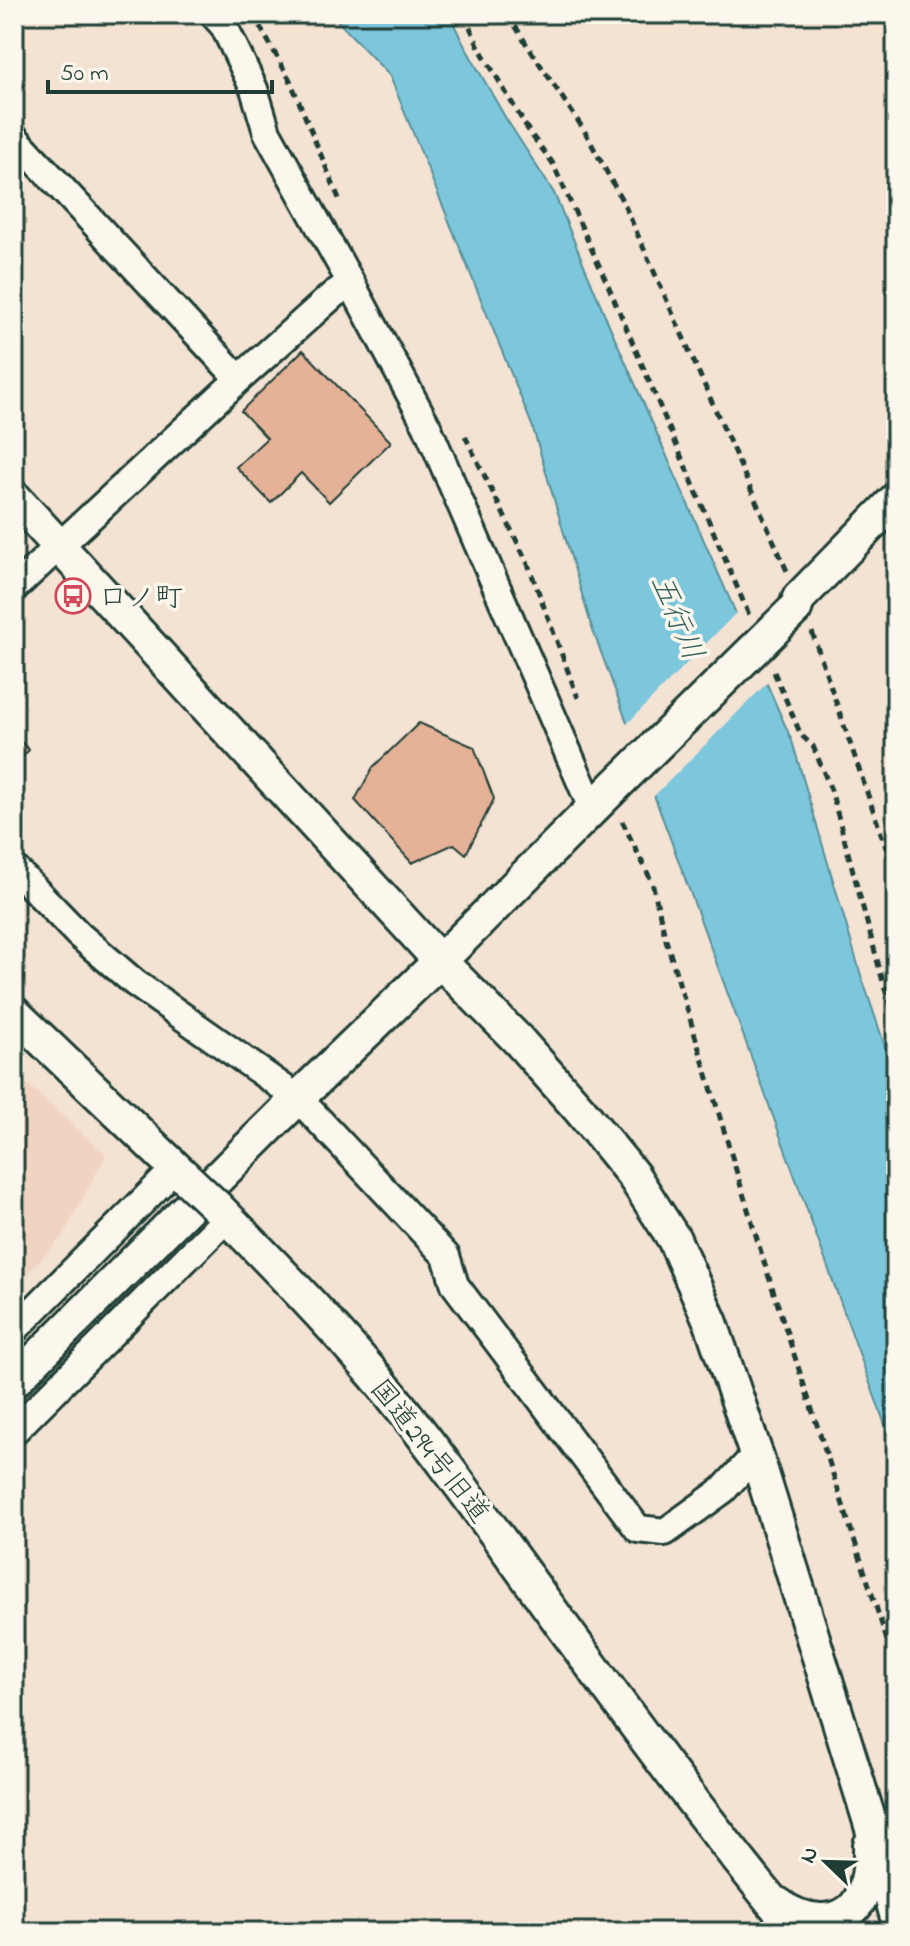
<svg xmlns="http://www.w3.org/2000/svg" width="910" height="1946" font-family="'Indie Flower','Klee One',sans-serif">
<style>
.built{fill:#f0d4c1}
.water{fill:#7dc7dd;stroke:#579099;stroke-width:2}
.pier{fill:#f4e2d3}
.building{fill:#e5b298;stroke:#1f3d34;stroke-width:2}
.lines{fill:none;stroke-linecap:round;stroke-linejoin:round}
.minor-casing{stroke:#1f3d34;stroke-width:32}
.tertiary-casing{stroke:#1f3d34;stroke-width:38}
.path{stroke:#1f3d34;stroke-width:5;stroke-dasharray:8 6;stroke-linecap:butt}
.minor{stroke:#fbf7ec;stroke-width:26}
.tertiary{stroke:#fbf7ec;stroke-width:32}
.tertiary-bridge-casing{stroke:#1f3d34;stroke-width:38;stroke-linecap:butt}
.tertiary-bridge{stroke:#fbf7ec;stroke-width:32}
.labels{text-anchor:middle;stroke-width:7;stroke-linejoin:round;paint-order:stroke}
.poi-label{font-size:28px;fill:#1f3d34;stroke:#fbf7ec;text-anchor:start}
.street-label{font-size:28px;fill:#1f3d34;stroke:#fbf7ec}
.water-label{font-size:30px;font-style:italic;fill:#36605e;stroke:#fbf7ec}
</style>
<rect width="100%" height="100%" fill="#f4e2d3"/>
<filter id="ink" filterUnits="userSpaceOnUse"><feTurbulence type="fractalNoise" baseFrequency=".0125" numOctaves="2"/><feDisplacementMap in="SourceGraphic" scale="16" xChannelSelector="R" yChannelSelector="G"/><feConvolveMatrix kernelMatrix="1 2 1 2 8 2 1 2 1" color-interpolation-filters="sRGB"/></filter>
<g filter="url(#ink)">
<path class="built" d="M14 1072 106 1155 62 1237 14 1287Z"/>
<path class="water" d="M331 14H449L463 43 505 117 554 193 607 320 792 741 860 972 896 1079V1455L761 1083 592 628 532 425 390 76Z"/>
<path class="pier" d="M739 610 770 680 651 799 624 727Z"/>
<path class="building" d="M303 350 391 442 329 502 301 473 271 503 236 467 267 438 241 411Z
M419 723 474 747 494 799 466 854 454 844 412 863 355 800 373 767Z
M14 735 29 750 14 765Z"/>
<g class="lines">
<defs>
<path id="minor" d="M213 14 224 26 254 89 267 132 351 283 427 426 592 808
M14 137 239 379
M14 588 239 379 334 294 351 283
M14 868 79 935 135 983 298 1098 446 1256 455 1285 638 1529 665 1532 723 1490 756 1454
M14 1330 176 1168
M14 1431 227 1218"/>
<path id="tertiary" d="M14 497 440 961 518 1040 580 1110 633 1175 674 1239 711 1323 756 1454 870 1822 896 1914
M795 609 799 598 896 499
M14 1013 184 1176
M217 1207C271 1262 325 1317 375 1376 435 1447 488 1524 543 1599 625 1712 708 1825 797 1932
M14 1381 298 1098 440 961 615 786
M778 1904C791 1915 804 1919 820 1920 863 1921 871 1881 870 1845"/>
</defs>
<use href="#minor" class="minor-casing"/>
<use href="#tertiary" class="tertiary-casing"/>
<path class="path" d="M253 14 290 80 340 201
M464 14 480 49 530 133 552 162 608 285 749 615
M508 14 527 45 584 130 624 204 787 571
M465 436 528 564 578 698
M812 632 896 877
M774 672 801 735 813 746 831 790 885 989 896 1022
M622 821 652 882 666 940 764 1262 896 1668
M885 989 896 983"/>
<use href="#minor" class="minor"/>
<use href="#tertiary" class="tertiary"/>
<defs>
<path id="tertiary-bridge" d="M615 786 795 609
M184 1176 217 1207"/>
</defs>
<use href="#tertiary-bridge" class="tertiary-bridge-casing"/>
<use href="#tertiary-bridge" class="tertiary-bridge"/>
</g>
</g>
<defs>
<symbol id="bus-ring" viewBox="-11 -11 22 22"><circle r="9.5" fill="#fbf7ec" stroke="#d1495b" stroke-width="1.5"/><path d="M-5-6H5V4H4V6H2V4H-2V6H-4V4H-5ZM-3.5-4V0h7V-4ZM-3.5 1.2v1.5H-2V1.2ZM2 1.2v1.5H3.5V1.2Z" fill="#d1495b"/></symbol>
</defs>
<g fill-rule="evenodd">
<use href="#bus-ring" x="53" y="576" width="40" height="40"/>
</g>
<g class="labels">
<g class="poi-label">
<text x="99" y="606">口ノ町</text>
</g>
<g class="street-label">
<text transform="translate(431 1450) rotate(52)" y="10">国道294号旧道</text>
</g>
<g class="water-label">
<text transform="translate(678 617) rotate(67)" y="10">五行川</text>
</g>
</g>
<rect width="910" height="1946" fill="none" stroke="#fbf7ec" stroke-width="48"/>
<rect x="24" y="24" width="862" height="1898" fill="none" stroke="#1f3d34" stroke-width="3" filter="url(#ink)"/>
<g transform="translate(826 1862) rotate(293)" stroke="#fbf7ec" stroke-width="6" paint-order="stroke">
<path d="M0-6L14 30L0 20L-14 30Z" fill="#1f3d34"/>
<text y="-12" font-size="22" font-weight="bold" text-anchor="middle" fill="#1f3d34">N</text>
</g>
<path d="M48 80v12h224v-12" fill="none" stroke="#1f3d34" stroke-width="4"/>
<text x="60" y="80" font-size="24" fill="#1f3d34" stroke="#fbf7ec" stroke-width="6" paint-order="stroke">50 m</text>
</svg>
